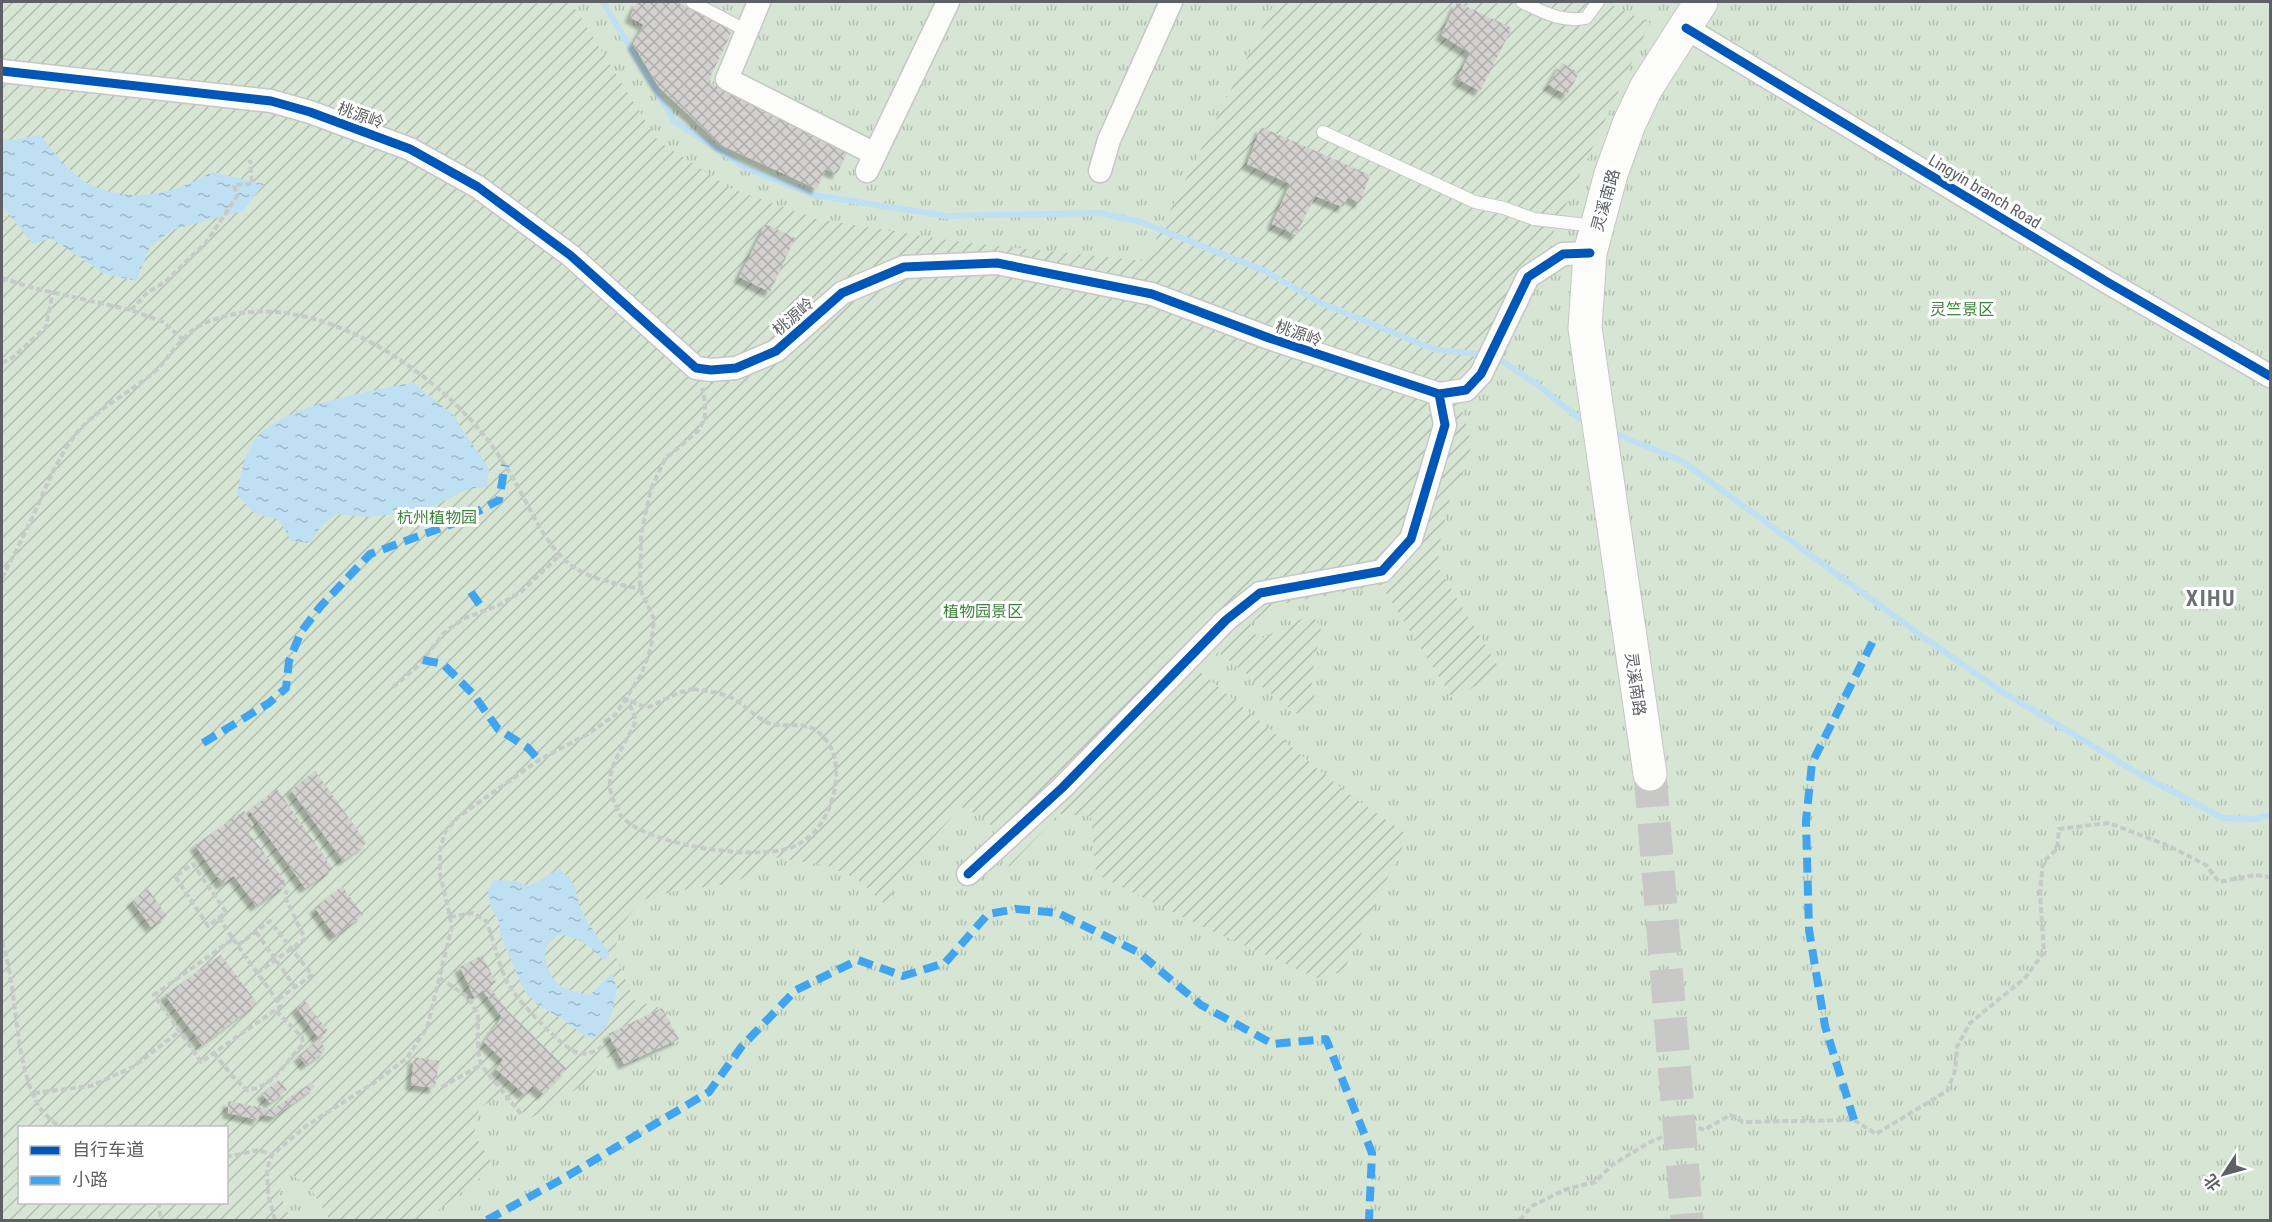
<svg xmlns="http://www.w3.org/2000/svg" width="2272" height="1222" font-family="'Roboto Condensed','Noto Sans SC',sans-serif">
<style>
.park{fill:url(#park-tufts);fill-rule:evenodd}
.garden{fill:url(#garden-furrows);fill-rule:evenodd}
.water{fill:url(#water-ripples)}
.lines{fill:none;stroke-linecap:round;stroke-linejoin:round}
.stream{stroke:#bee0f2;stroke-width:6}
.building{fill:url(#building-cross-hatch);filter:url(#shadow)}
.secondary-tunnel{stroke:#c8c8c6;stroke-width:33;stroke-dasharray:33 16;stroke-linecap:butt}
.lane-casing{stroke:#c6c6c7;stroke-width:14}
.street-casing{stroke:#c6c6c7;stroke-width:25}
.secondary-casing{stroke:#c6c6c6;stroke-width:35}
.path{stroke:#c6cac8;stroke-width:4;stroke-dasharray:6 3;stroke-linecap:butt}
.lane{stroke:#fcfcfb;stroke-width:12}
.street{stroke:#fcfcfb;stroke-width:22}
.secondary{stroke:#fcfcfb;stroke-width:33}
.quiet{stroke:#40a5ee;stroke-width:8;stroke-dasharray:15 8;stroke-linecap:butt}
.cycleway-casing{stroke:#fff;stroke-width:13}
.cycleway{stroke:#0057b8;stroke-width:9}
.labels{text-anchor:middle;stroke-width:6;stroke-linejoin:round;paint-order:stroke}
.street-label{font-size:16px;fill:#5d6064;stroke:#fff}
.park-label{font-size:16px;fill:#3e833d;stroke:#fff}
.district-label{font-size:22px;font-weight:bold;letter-spacing:1.5px;fill:#6e7276;stroke:#fff}
</style>
<defs>
<pattern id="park-tufts" width="24" height="20" patternUnits="userSpaceOnUse" patternTransform="scale(1.5)"><rect width="24" height="20" fill="#d7e6d4"/><path d="M3 7l-1-3M5 7V3M7 7l1-3M15 17l-1-3M17 17v-4M19 17l1-3" fill="none" stroke="#b2beb0"/></pattern>
<pattern id="garden-furrows" width="10" height="10" patternUnits="userSpaceOnUse" patternTransform="scale(1.5)"><rect width="10" height="10" fill="#d7e6d4"/><path d="M-1 1l2-2M0 10L10 0M9 11l2-2" fill="none" stroke="#b2beb0"/></pattern>
<pattern id="water-ripples" width="26" height="14" patternUnits="userSpaceOnUse" patternTransform="scale(1.5)"><rect width="26" height="14" fill="#bee0f2"/><path d="M2 4q2-2 4 0t4 0M15 11q2-2 4 0t4 0" fill="none" stroke="#9eb9c8"/></pattern>
<pattern id="building-cross-hatch" width="8" height="8" patternUnits="userSpaceOnUse" patternTransform="scale(1.5)"><rect width="8" height="8" fill="#d3d1d0"/><path d="M0 0l8 8M0 8l8-8" fill="none" stroke="#aeadac"/></pattern>
<filter id="shadow"><feDropShadow dx="-5.5" dy="5.5" stdDeviation="1.5" flood-color="#0004"/></filter>
</defs>
<rect width="100%" height="100%" fill="#eceae7"/>
<path class="park" d="M2 2H2270V1220H2ZM20 1128H226V1202H20Z"/>
<path class="garden" d="M2 2H571L658 141 732 189 817 219 960 242 1145 261 1275 2H1605L1650 23 1552 235 1488 336 1465 378 1461 407 1472 444 1462 475 1451 494 1439 546 1438 567 1501 671 1453 699 1381 585 1281 604 1250 623 1258 640 1312 614 1321 628 1311 680 1315 699 1301 717 1218 652 1199 671 1346 792 1408 835 1343 972 1317 978 1201 926 1096 874 1091 816 1059 814 1009 867 988 819 961 807 899 876 887 906 857 879 828 866 773 857 735 883 675 891 642 900 619 928 615 955 634 1000 667 1010 674 1034 656 1052 633 1062 604 1057 586 1083 531 1118 500 1096 479 1108 474 1134 494 1167 426 1220H330L308 1185 289 1173 279 1192 291 1220H3L2 1217ZM20 1128H226V1202H20Z"/>
<path class="water" d="M40 135C53 151 71 175 89 184 130 205 174 194 212 172L264 184 243 211 172 230 150 247 136 281 103 273 51 238 33 244 2 206V139L14 140Z
M413 382 453 415 489 469 487 487 468 489 426 510 368 517 336 514 321 526 310 543 291 541 279 520 254 513 237 494C241 475 243 457 254 441 281 404 370 392 413 382Z
M559 869C579 884 574 889 581 909 588 925 600 940 610 954L604 960C589 946 578 935 557 935L545 948C545 980 559 990 590 995L612 973 617 989 612 1013 605 1029 593 1038 585 1036 561 1018 539 1006 525 992 501 937 499 921 490 906 488 891 493 880 516 881 529 886Z"/>
<g class="lines">
<path class="stream" d="M603 2 674 121 746 168 814 195 946 216 1100 213 1141 222 1265 271 1321 303 1433 349 1484 355
M1494 356 1534 382 1580 419 1589 422
M1609 431 1682 461 1923 637 2001 691 2143 776 2223 818 2255 819 2270 815"/>
</g>
<path class="building" d="M637 2H677L733 29 708 82 849 149 837 174 826 169 817 189 721 145 659 87 633 44 644 25 630 17Z
M1457 2 1512 28 1480 91 1457 79 1470 53 1441 35Z
M1562 63 1579 73 1567 95 1548 85Z
M1261 127 1370 175 1360 203 1348 197 1343 207 1315 196 1296 235 1272 224 1290 184 1247 164Z
M766 224 795 238 770 292 739 277Z
M315 771 367 843 343 861 291 790Z
M277 789 333 869 305 888 249 810Z
M244 811 254 825 248 831 287 884 256 906 234 876 222 884 195 845Z
M342 886 363 915 335 936 315 908Z
M148 889 167 916 151 927 132 901Z
M221 955 257 1003 202 1045 165 995Z
M482 955 496 982 490 987 507 1010 567 1069 543 1094 533 1086 524 1094 496 1069 503 1060 484 1042 502 1017 483 990 474 997 460 967Z
M305 1001 328 1031 319 1039 297 1008Z
M662 1008 679 1039 624 1064 608 1034Z
M319 1039 326 1050 306 1065 299 1056Z
M414 1057 439 1061 435 1088 411 1085Z
M279 1080 287 1090 270 1103 262 1094Z
M312 1082 315 1087 274 1117 260 1114 258 1120 228 1113V1101L272 1110Z"/>
<g class="lines">
<path class="secondary-tunnel" d="M1650 774 1687 1220"/>
<defs>
<path id="lane" d="M692 2 747 31
M1522 2C1543 12 1562 23 1586 18L1598 2
M1323 132 1475 202 1504 208 1534 219 1596 226"/>
<path id="street" d="M759 2 727 79 875 154
M1686 28 2109 283 2270 376
M2 71 271 101 310 112 410 149 478 187 570 255 696 368 711 370 736 368 776 351 842 293 904 267 997 263 1152 294 1269 338 1439 394 1466 390 1481 374 1528 277 1563 254 1590 253
M867 171 948 2
M1100 171 1109 140 1171 2
M968 874 1062 788 1226 620 1260 593 1382 571 1411 539 1445 425 1439 394"/>
<path id="secondary" d="M1650 774 1585 328 1590 253 1611 174 1629 124 1646 88 1701 2"/>
</defs>
<use href="#lane" class="lane-casing"/>
<use href="#street" class="street-casing"/>
<use href="#secondary" class="secondary-casing"/>
<path class="path" d="M2 278 33 288 131 310 163 322 183 340
M131 310 147 293 166 281 206 243 237 196 234 185 252 184 250 160
M2 363 12 358 46 327 53 291
M2 578C12 558 23 538 32 518 46 488 56 460 76 434 94 411 128 393 151 375 169 360 181 334 203 324 296 282 410 354 472 421 488 439 502 459 514 480 530 508 548 551 575 568 594 580 618 584 640 589
M393 687 418 666 445 632 463 619 499 605 522 591 559 556
M693 689C706 691 724 693 736 700 746 707 755 716 766 722 782 730 803 719 818 732 834 745 837 760 836 780 833 807 822 830 799 844 766 864 646 846 621 816 619 813 617 807 615 804 603 779 614 763 626 740 629 734 635 728 635 720 635 713 629 705 626 699L647 708 678 693Z
M450 917 473 913 486 921C494 941 498 963 507 982 514 997 561 1047 576 1052 585 1056 594 1052 602 1047
M219 918 226 912 193 864 175 876 208 926 219 918 233 939
M256 932 295 987
M233 939 281 1006 201 1062 154 995Z
M2 942C19 992 13 1065 40 1108 45 1115 53 1121 60 1128
M238 945 270 921 312 975 277 1000
M257 973 305 939 285 897 287 890
M440 978 469 998 478 1015V1050L481 1065 521 1114
M214 1053 233 1077 247 1090C273 1088 287 1060 303 1044L302 1037 275 1010
M442 1087 481 1065
M34 1093 91 1086 133 1067 180 1031
M226 1157 259 1150 272 1155
M158 1202 161 1220
M275 1220 268 1195 267 1169 272 1155 306 1126 375 1082 407 1058 427 1028 452 926 440 874V850L445 832 458 817 539 760 588 734 615 715 641 675 651 648 654 619 640 589 641 534 651 489 665 459 699 430 705 417V402L702 388
M1520 1220 1532 1206 1564 1190 1595 1182 1612 1165 1650 1142 1692 1125 1704 1130 1730 1115 1743 1122 1854 1120 1876 1134 1947 1091 1955 1071 1957 1047 1970 1023 2025 978 2044 952 2040 892 2043 862 2057 849 2059 829 2109 823 2169 846 2206 865 2219 882 2255 875 2270 877"/>
<use href="#lane" class="lane"/>
<use href="#street" class="street"/>
<use href="#secondary" class="secondary"/>
<path class="quiet" d="M471 592 484 611
M423 660 443 664 473 694 498 729 528 748 539 760
M203 743 269 703 286 688 289 661 301 632 320 607 370 554 460 521 499 500 505 465
M1854 1120 1825 1026 1809 930 1806 821 1812 763 1874 639
M487 1220 564 1178 709 1092 742 1046 796 990 858 960 903 976 945 963 988 914 1016 909 1058 913 1138 952 1201 1005 1273 1044 1326 1039 1372 1153 1369 1220"/>
<defs>
<path id="cycleway" d="M1686 28 2109 283 2270 376
M2 71 271 101 310 112 410 149 478 187 570 255 696 368 711 370 736 368 776 351 842 293 904 267 997 263 1152 294 1269 338 1439 394 1466 390 1481 374 1528 277 1563 254 1590 253
M968 874 1062 788 1226 620 1260 593 1382 571 1411 539 1445 425 1439 394"/>
</defs>
<use href="#cycleway" class="cycleway-casing"/>
<use href="#cycleway" class="cycleway"/>
</g>
<g class="labels">
<g class="street-label">
<text transform="translate(361 115) rotate(20)" y="6">桃源岭</text>
<text transform="translate(1985 191) rotate(31)" y="6">Lingyin branch Road</text>
<text transform="translate(1605 200) rotate(-74)" y="6">灵溪南路</text>
<text transform="translate(793 316) rotate(-41)" y="6">桃源岭</text>
<text transform="translate(1299 333) rotate(19)" y="6">桃源岭</text>
<text transform="translate(1636 684) rotate(82)" y="6">灵溪南路</text>
</g>
<g class="park-label">
<text x="1962" y="315">灵竺景区</text>
<text x="437" y="523">杭州植物园</text>
<text x="983" y="617">植物园景区</text>
</g>
<g class="district-label">
<text x="2211" y="606">XIHU</text>
</g>
</g>
<rect width="2272" height="1222" fill="none" stroke="#5d6064" stroke-width="6"/>
<rect x="18" y="1126" width="210" height="78" fill="#ffffff" stroke="#bebfc1" stroke-width="1.5"/>
<rect x="30" y="1146" width="30" height="9" fill="#0057b8" stroke="#bebfc1" stroke-width="1.5"/>
<text x="72" y="1156" font-size="18" fill="#5d6064">自行车道</text>
<rect x="30" y="1176" width="30" height="9" fill="#40a5ee" stroke="#bebfc1" stroke-width="1.5"/>
<text x="72" y="1186" font-size="18" fill="#5d6064">小路</text>
<g transform="translate(2224 1174) rotate(234)" stroke="#ffffff" stroke-width="4.5" paint-order="stroke">
<path d="M0-4.5L10 22L0 15L-10 22Z" fill="#5d6064"/>
<text y="-9" font-size="16" font-weight="bold" text-anchor="middle" fill="#5d6064">北</text>
</g>
</svg>
